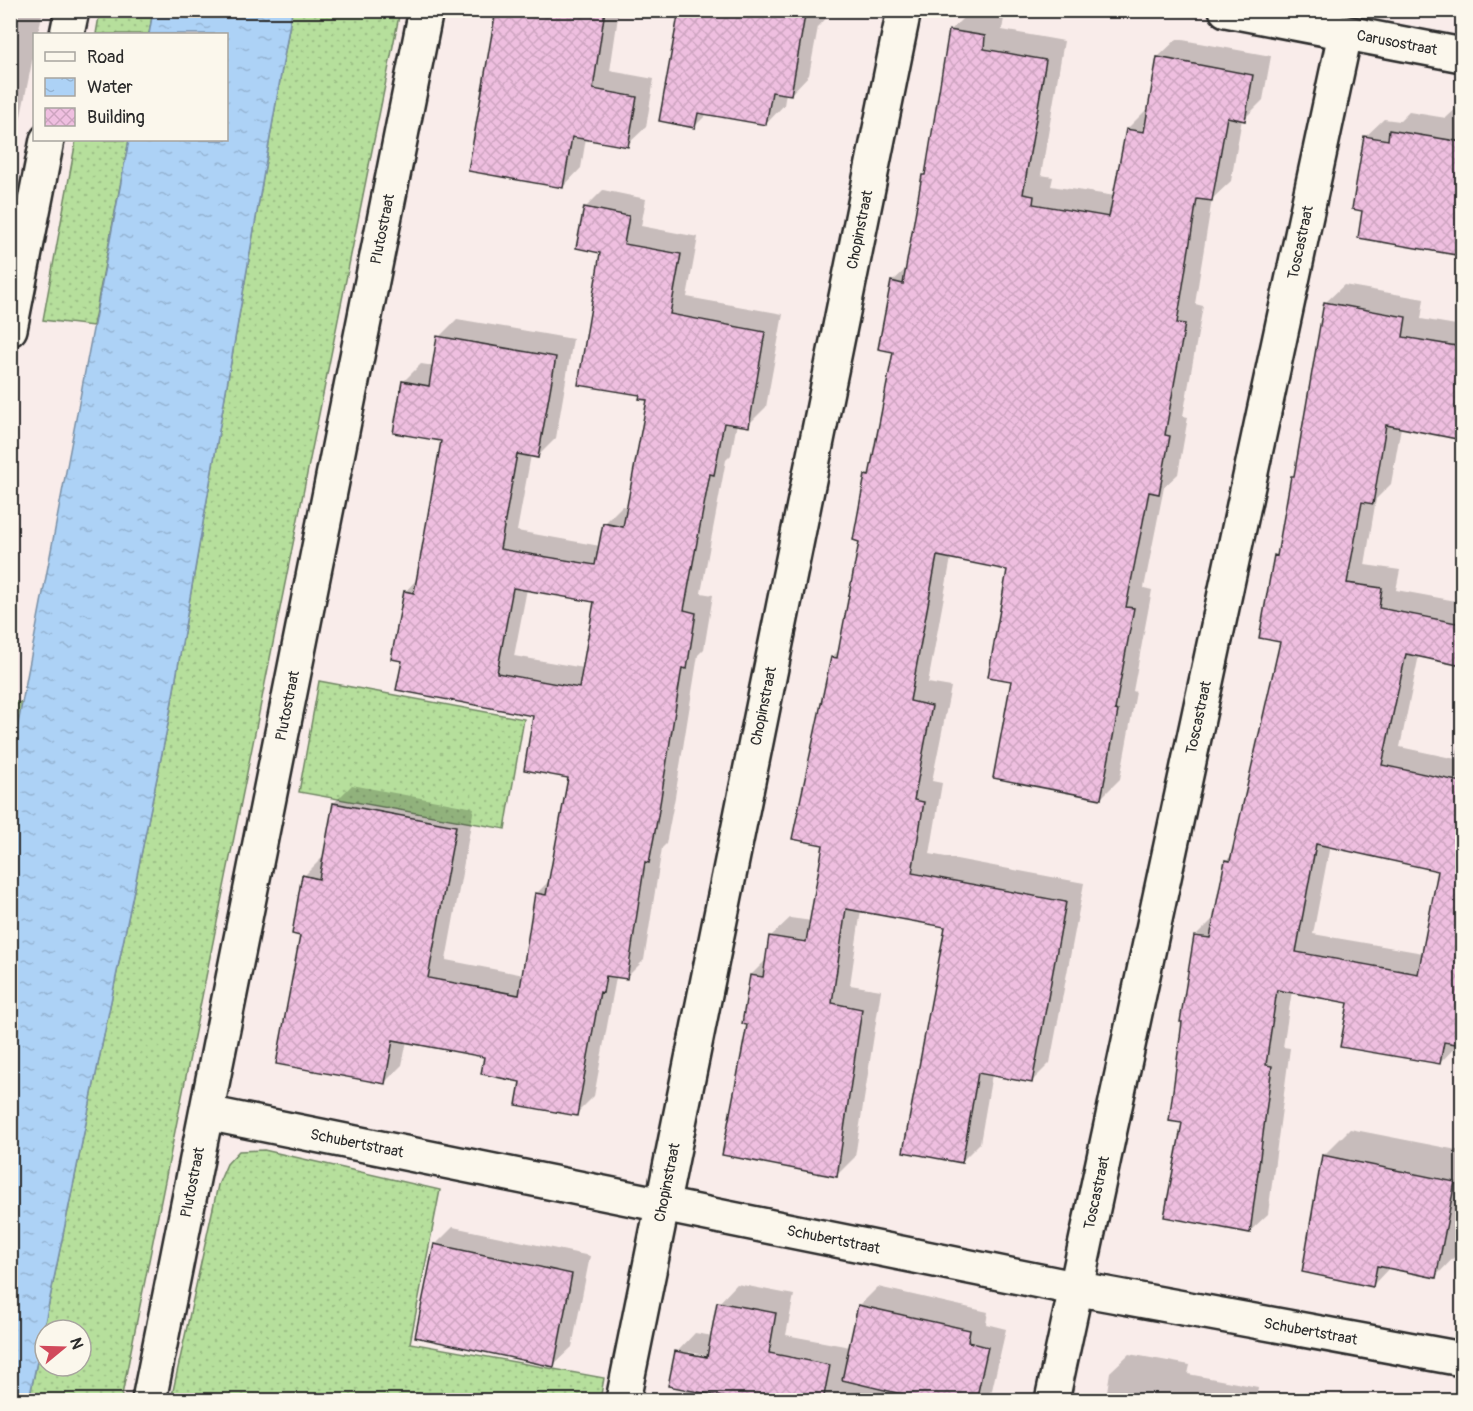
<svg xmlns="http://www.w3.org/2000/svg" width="1473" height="1411" font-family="Pangolin,sans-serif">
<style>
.grass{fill:url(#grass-dots);stroke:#708564;stroke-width:1.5;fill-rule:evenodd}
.water{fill:url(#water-ripples);stroke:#798fa5;stroke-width:1.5}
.shadow{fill:#0003;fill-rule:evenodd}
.building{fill:url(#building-cross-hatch);stroke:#2b2b2b;stroke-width:1.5;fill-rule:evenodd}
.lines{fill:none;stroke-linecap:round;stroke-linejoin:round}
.street-casing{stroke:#2b2b2b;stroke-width:38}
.secondary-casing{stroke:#2b2b2b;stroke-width:38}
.street{stroke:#fbf7ec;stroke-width:33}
.secondary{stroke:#fbf7ec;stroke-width:33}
.labels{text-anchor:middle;stroke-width:6;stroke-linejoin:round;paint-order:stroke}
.street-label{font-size:15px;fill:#2b2b2b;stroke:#fbf7ec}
</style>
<defs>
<pattern id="grass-dots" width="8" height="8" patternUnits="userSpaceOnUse" patternTransform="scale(1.5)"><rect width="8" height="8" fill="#b6df9c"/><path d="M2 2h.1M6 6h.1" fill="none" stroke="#9dc087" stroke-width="1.8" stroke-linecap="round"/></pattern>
<pattern id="water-ripples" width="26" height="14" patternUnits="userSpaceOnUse" patternTransform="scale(1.5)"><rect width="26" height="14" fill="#add2f6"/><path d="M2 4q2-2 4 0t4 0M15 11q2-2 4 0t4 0" fill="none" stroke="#95b4d3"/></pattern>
<pattern id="building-cross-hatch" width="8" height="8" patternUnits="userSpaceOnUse" patternTransform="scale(1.5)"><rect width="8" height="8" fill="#efbfe0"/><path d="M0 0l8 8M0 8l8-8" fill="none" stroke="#cda4c0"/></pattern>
</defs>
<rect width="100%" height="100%" fill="#f9ecea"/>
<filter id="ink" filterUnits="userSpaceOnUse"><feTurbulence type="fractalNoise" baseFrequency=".0167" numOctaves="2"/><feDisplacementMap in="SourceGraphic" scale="12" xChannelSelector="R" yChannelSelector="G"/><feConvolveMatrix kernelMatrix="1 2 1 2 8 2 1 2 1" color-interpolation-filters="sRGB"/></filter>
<g filter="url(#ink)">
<path class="grass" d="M100 11H153L149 34H96Z
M292 11H400L121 1400H29L168 724ZM45 1330H81V1366H45Z
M76 140H129L93 326 43 320Z
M319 681 524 719 505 829 299 792Z
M11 701 22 703 11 761Z
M264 1150 440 1190 410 1343 604 1378 600 1400H171L218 1185 227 1164 239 1151Z"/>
<path class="water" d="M153 11H292L168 724 29 1400H11V761L129 140H226V34H149Z"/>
<path class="shadow" d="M10 10H43L38 34H34V52L20 121 10 131Z
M477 10H619L610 71 654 79 646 127 627 145 586 138 581 168 563 187 497 14Z
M687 10H834L818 27 809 75 791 94 786 93 784 105 766 124 708 113 695 126Z
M969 12 1004 18 1002 30 1064 41 1041 175 1053 177 1051 186 1115 196 1127 129 1146 110 1149 111 1158 57 1177 39 1271 56 1263 100 1244 119H1242L1231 181 1212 199 1195 304 1203 306 1183 416 1188 417 1178 474 1164 487 1144 588 1152 590 1133 691 1136 692 1120 779 1101 798 1012 680 1009 568 951 558 928 683 951 687 932 781 942 783 930 854 1084 883 1050 1063 1031 1082 992 1074 980 1143 961 1162 947 926 861 910 850 985 881 990 855 1157 836 1176 749 1023 751 975 767 959 771 936 790 918 812 921 825 844 832 657 840 649 861 540 866 476 871 470 894 351 892 282 907 268 924 176 926 173 950 31Z
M1460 105H1462V254L1360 236 1364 210 1365 137 1384 119 1400 121 1409 112 1446 118Z
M603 190 646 199 641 226 698 237 687 297 783 314 766 407 748 425 737 423 731 455 726 460 701 593 713 595 704 649 698 655 675 797 666 844 662 848 644 960 626 978H616L594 1096 576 1114 486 1056 407 1041 402 1065 384 1083 301 934 304 876 322 858 324 859 334 803 352 785 474 808 446 960 524 975 536 894 551 879 570 777 535 715 404 660 405 592 418 578 443 440 403 382 421 364 434 366 439 337 457 319 573 339 556 438 538 456 531 455 517 531 600 546 604 524 622 506 628 507 648 399 602 251 585 208ZM527 589 596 601 584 668 514 656Z
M1344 285 1424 299 1421 319 1462 326V442L1460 441V438L1401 427 1391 484 1376 499 1365 565 1400 570 1396 590 1456 601 1459 587 1462 583V665L1419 655 1400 747 1456 759 1462 726V1044L1459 1043 1440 1063 1350 1001 1292 991 1283 1047 1290 1048 1268 1214 1249 1232 1184 1122 1196 936 1214 918 1226 861 1233 854 1282 640 1276 556 1279 552 1293 477 1296 474 1325 303ZM1330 845 1439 870 1423 953 1313 934Z
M1350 1129 1462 1151V1249L1436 1276 1390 1267 1373 1285 1323 1156Z
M453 1227 590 1256 572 1347 553 1365 435 1245Z
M737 1284 794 1295 786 1335 850 1347 860 1305 878 1287 988 1312 986 1324 1006 1329 992 1390 982 1400H685L687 1388 677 1352 695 1333 713 1336 719 1303ZM689 1352 715 1357 714 1360 689 1355Z
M1129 1354 1190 1365 1188 1374 1258 1387 1256 1400H1104L1106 1398 1110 1372Z"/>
<path class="building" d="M496 10H605L593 89 637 97 628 147 572 137 563 188 468 171Z
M679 10H806L791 95 772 92 766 125 698 113 695 128 659 121Z
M949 30 985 36 984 49 1046 60 1023 194 1034 196 1033 204 1109 217 1126 129 1144 132 1157 57 1253 75 1245 121 1227 117 1212 201 1197 199 1177 323 1185 324 1165 435 1170 436 1159 494 1149 492 1126 607 1134 608 1115 710 1118 711 1101 799 993 778 1011 681 988 677 1007 570 937 556 910 701 932 706 914 800 924 802 912 873 1066 902 1032 1083 978 1073 962 1163 903 1152 945 927 846 909 832 1003 862 1009 837 1177 722 1155 747 1025 742 1024 750 975 763 977 769 936 806 942 823 845 792 839 831 657 837 658 859 542 853 540 865 475 869 476 893 352 878 349 891 281 903 284 922 175H925Z
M1389 130 1462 142V256L1358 238 1362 211 1352 209 1364 136 1388 140Z
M584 207 629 216 624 244 681 254 670 314 765 332 749 427 724 423 714 475 710 474 684 610 696 613 687 669 682 668 658 816 649 863 645 862 627 979 606 976 603 993 600 992 577 1116 516 1105 520 1082 481 1074 484 1057 393 1040 385 1084 276 1064 300 936 292 934 302 875 319 879 333 803 456 826 428 978 519 995 535 893 546 895 568 778 524 770 533 716 396 690 402 661 391 659 404 591 414 593 441 441 393 433 402 381 429 386 437 336 556 357 538 458 517 454 500 549 595 565 603 523 623 527 647 400 639 399 640 395 578 385 600 253 576 248ZM513 588 594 602 579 688 497 673Z
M1324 302 1406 317 1403 337 1462 347V440L1386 425 1373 504 1362 502 1347 583 1382 588 1379 608 1462 624V666L1406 654 1382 765 1462 782V1045L1444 1042 1440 1064 1340 1047 1348 1003 1277 990 1266 1065 1272 1066 1250 1233 1164 1217 1182 1123 1169 1121 1182 1022H1180L1194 936 1210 938 1225 860 1230 861 1280 642 1259 638 1274 555 1277 556 1291 476H1294ZM1316 844 1438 871 1418 974 1296 952Z
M1322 1155 1455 1182 1436 1278 1377 1266 1373 1287 1302 1272Z
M434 1244 572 1274 554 1367 415 1337Z
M717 1302 776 1313 769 1353 830 1365 823 1401H743L668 1386 675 1351 707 1357Z
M858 1305 970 1330 968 1342 988 1347 976 1401H931L842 1380Z"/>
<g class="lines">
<defs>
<g id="street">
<path id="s1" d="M1226 10 1462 55"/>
<path d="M67 34 72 10"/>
<path d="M10 329 47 140"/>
<path id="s2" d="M207 1113 1074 1288 1462 1359"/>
<path id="s3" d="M623 1400 904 10"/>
<path id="s4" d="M1052 1400 1345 34"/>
</g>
<g id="secondary">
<path id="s5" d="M149 1400 426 10"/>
</g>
</defs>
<use href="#street" class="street-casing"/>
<use href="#secondary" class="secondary-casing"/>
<use href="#street" class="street"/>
<use href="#secondary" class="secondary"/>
</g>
</g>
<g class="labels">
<g class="street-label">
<text dy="5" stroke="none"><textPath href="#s1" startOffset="174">Carusostraat</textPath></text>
<text dy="5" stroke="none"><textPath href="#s5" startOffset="1194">Plutostraat</textPath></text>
<text dy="5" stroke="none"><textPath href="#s3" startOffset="1194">Chopinstraat</textPath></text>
<text dy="5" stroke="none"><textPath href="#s4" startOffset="1184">Toscastraat</textPath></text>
<text dy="5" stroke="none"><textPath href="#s5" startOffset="708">Plutostraat</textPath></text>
<text dy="5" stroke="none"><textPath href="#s3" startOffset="708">Chopinstraat</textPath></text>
<text dy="5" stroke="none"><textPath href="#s4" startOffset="698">Toscastraat</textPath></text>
<text dy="5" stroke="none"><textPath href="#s2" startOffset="153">Schubertstraat</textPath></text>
<text dy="5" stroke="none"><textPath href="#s5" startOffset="222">Plutostraat</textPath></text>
<text dy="5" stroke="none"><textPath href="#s3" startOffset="222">Chopinstraat</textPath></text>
<text dy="5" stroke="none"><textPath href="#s4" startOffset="212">Toscastraat</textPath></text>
<text dy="5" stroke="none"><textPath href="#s2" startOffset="639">Schubertstraat</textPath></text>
<text dy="5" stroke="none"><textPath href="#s2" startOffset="1125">Schubertstraat</textPath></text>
</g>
</g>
<rect width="1473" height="1411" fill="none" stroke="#fbf7ec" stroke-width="36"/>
<rect x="18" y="18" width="1437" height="1375" fill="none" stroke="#2b2b2b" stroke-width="2" filter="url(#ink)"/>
<rect x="33" y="33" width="195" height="108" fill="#fbf7ec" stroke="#a8a59f" stroke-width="1.5"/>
<rect x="45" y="52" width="30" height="9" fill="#fbf7ec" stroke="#a8a59f" stroke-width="1.5"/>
<text x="87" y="63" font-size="18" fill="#2b2b2b">Road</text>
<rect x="45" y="78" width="30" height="18" fill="url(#water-ripples)" stroke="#a8a59f" stroke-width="1.5"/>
<text x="87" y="93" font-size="18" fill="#2b2b2b">Water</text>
<rect x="45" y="108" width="30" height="18" fill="url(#building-cross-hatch)" stroke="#a8a59f" stroke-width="1.5"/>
<text x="87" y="123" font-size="18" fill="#2b2b2b">Building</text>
<g transform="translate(63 1348) rotate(71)"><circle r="28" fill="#fbf7ec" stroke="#a8a59f" stroke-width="1.5"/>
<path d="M0-4.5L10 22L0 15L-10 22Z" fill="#d1495b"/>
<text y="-9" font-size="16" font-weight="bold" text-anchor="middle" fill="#2b2b2b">N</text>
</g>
</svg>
